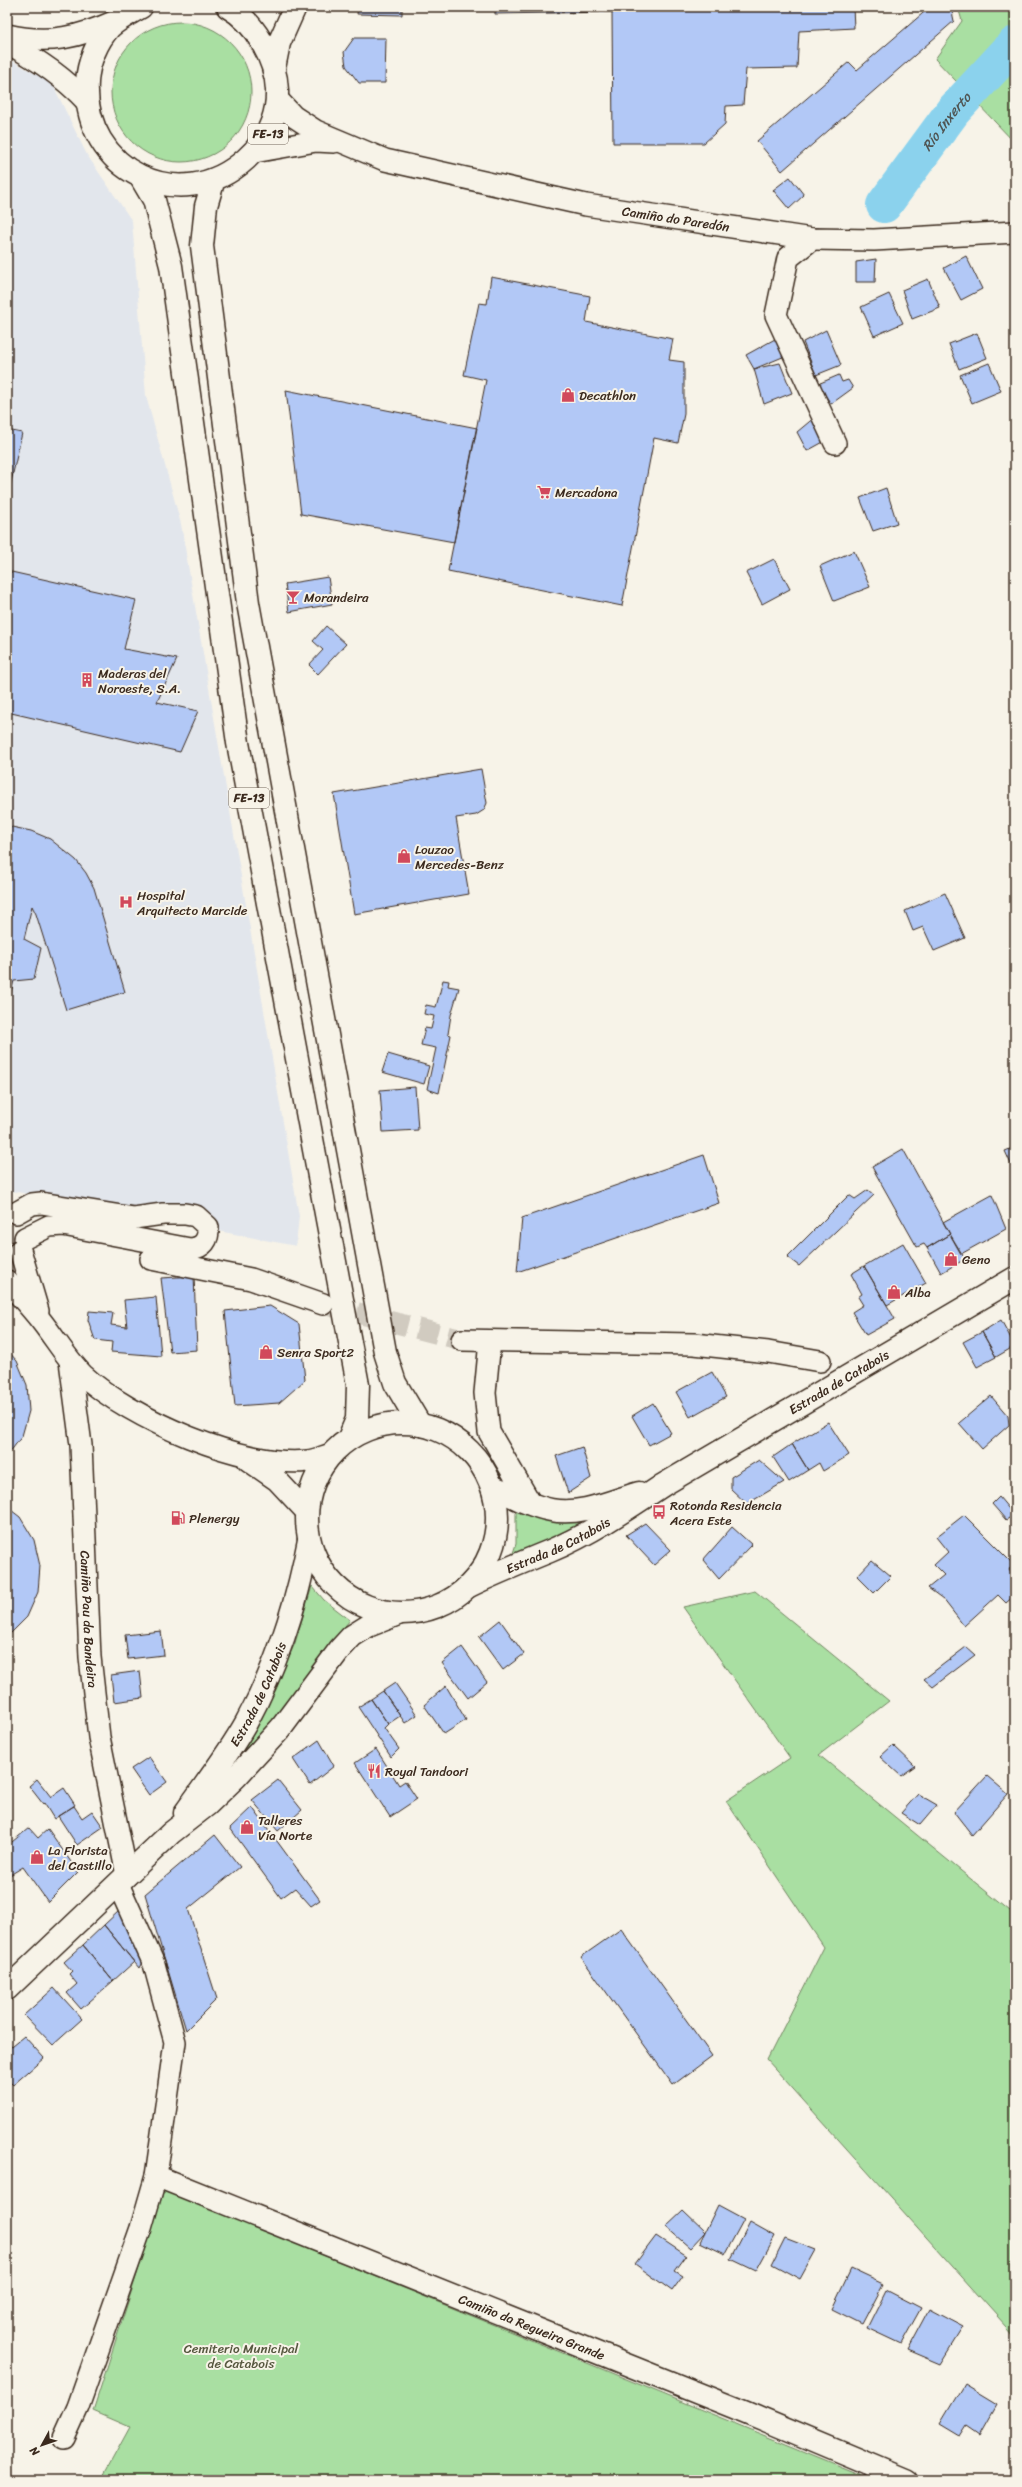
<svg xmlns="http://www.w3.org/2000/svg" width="1022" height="2487" font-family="Sriracha,sans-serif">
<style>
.built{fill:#e2e6ec}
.green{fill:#a9dfa2;stroke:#728460}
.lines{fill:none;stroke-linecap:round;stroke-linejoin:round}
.river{stroke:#8bd2ed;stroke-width:36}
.building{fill:#b2c8f6;stroke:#3b2a1e}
.street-tunnel{stroke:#d1cbc0;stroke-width:21;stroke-dasharray:21 10;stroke-linecap:butt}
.street-casing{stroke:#3b2a1e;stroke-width:24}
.secondary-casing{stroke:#3b2a1e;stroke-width:25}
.highway-casing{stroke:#3b2a1e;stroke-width:25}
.street{stroke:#f7f3e8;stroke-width:21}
.secondary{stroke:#f7f3e8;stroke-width:22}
.highway{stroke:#f7f3e8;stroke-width:22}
.labels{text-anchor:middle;stroke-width:4;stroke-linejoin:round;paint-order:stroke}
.shield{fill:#f7f3e8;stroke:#73665b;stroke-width:1}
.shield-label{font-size:12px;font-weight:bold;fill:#3b2a1e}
.street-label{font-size:13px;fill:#3b2a1e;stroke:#f7f3e8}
.poi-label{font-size:13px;fill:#3b2a1e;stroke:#f7f3e8;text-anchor:start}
.park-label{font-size:13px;fill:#56573f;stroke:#f7f3e8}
.water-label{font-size:14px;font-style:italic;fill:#4f5452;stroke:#f7f3e8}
</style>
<rect width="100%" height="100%" fill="#f7f3e8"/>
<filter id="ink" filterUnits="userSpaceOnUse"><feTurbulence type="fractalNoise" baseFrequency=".025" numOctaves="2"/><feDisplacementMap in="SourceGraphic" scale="8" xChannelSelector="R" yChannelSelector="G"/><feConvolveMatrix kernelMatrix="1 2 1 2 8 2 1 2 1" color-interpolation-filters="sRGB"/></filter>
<g filter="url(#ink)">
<path class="built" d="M7 58 52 83 87 155 132 221 146 396 181 524 299 1216 296 1246 7 1190Z"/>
<path class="green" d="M958 7H1015V143L935 59 962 21Z
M111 92a70 70 0 1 1 140 0a70 70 0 1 1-140 0Z
M611 1509 511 1559 516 1544V1511C548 1527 578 1515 611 1509Z
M312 1586 324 1600 350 1620 332 1642 283 1713 213 1792 267 1705 295 1643Z
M755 1591 889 1701 819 1755 1015 1915V2336L767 2060 824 1947 726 1801 790 1758 683 1607Z
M164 2190 873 2480H101L130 2427 93 2411Z"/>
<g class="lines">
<path class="river" id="s1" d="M884 205 953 111 1015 44"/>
</g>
<path class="building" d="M358 7H402V15L357 14Z
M495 7H853L854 28 799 31 797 68 746 69 743 105 726 106 725 124 704 143H613L612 12 495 14Z
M930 7H951L954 21 782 171 757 141 849 62 857 70Z
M354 38H386L385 83H359L346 66 344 52Z
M790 177 804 195 789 209 773 190Z
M966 256 982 289 961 300 944 268Z
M876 259 875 282H856V262Z
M491 277 590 296 586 322 673 339 669 360 684 362V414L678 443 654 438 622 606 448 571 486 380 464 375 479 303 487 304Z
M928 279 940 308 912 319 902 290Z
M889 294 903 323 874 336 861 307Z
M826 330 841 365 816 375 803 342Z
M977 333 987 358 959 369 949 344Z
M775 339 785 356 754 369 746 355Z
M780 363 792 393 764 404 754 369Z
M989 363 1001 391 972 403 960 375Z
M839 375 842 382 848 380 853 388 831 404 818 384Z
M286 390 477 428 454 542 301 514Z
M815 417 827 440 807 451 797 432Z
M7 430 22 433 7 500Z
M886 488 897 523 873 531 860 498Z
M854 551 870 587 834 601 820 566Z
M774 559 790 589 762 604 746 573Z
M7 571 136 600 124 649 177 659 157 702 198 711 180 752 7 712Z
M328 577 332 604 289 612 285 584Z
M326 626 346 644 318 674 309 665 323 650 313 641Z
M481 769 487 803 484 810 476 815 456 818 469 894 354 914 334 794Z
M7 826 31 831 50 839 76 860 86 873 94 888 125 992 66 1010 36 914 32 906 24 939 41 948 34 979 14 981 7 1005Z
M945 893 965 938 934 951 923 927 913 931 905 911Z
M443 980 449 981 448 986 459 988 451 1015 448 1034 451 1035 439 1093 427 1089 436 1048 421 1045 425 1028 431 1029 434 1016 424 1014 426 1005 436 1007Z
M388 1054 429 1066 424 1084 382 1072Z
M415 1087 418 1130 383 1132 380 1090Z
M1015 1147V1173L1005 1151Z
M903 1149 950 1234 927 1248 924 1244 917 1247 872 1167Z
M704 1155 719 1203 517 1272 522 1218Z
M868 1190 874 1195 799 1266 787 1257 849 1195 855 1199Z
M992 1195 1006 1229 961 1254 943 1222Z
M950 1234 965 1259 941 1273 927 1248Z
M903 1243 926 1283 887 1305 864 1266Z
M864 1266 895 1319 866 1335 852 1312 863 1305 858 1297 862 1294 851 1274Z
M194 1276 197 1350 170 1352 161 1278Z
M156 1297 161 1356 111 1352 112 1342 95 1340 88 1320 89 1311 113 1313 111 1325 127 1327 124 1300Z
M270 1306 299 1324 305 1380 279 1403 235 1406 225 1311Z
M1001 1320 1015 1346 996 1357 982 1332Z
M982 1332 996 1357 977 1367 963 1342Z
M7 1350 17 1361 27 1385 29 1411 22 1436 7 1456Z
M712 1372 726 1397 690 1417 676 1392Z
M991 1396 1008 1416 1009 1425 982 1449 959 1423Z
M653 1403 671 1433 649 1445 632 1416Z
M828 1422 849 1455 823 1471 819 1463 808 1470 792 1444Z
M792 1444 808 1470 789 1482 773 1457Z
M582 1447 591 1478 568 1493 556 1456Z
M759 1460 784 1482 747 1504 731 1489V1477Z
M999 1497 1014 1515 1006 1520 992 1504Z
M7 1507 20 1517 34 1540 40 1566 38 1592 27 1617 7 1637Z
M964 1515 1015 1566 1009 1569 1015 1577V1595L1006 1603 998 1595 964 1626 943 1599 928 1588 944 1575 934 1565 948 1552 936 1537Z
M645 1523 671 1550 654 1565 626 1535Z
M732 1527 752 1545 719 1579 703 1560Z
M872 1560 891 1576 874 1593 857 1576Z
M500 1620 524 1654 503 1670 479 1637Z
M161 1631 164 1655 128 1659 125 1635Z
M462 1647 487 1682 468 1698 442 1663Z
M966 1647 975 1655 933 1687 924 1679Z
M140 1671 143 1698 114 1702 111 1675Z
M395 1683 417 1715 405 1723 383 1691Z
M446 1686 466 1720 444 1734 424 1705Z
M383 1691 400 1716 388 1724 371 1699Z
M371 1699 388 1724 384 1728 399 1749 391 1757 358 1707Z
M319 1740 334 1766 310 1785 293 1759Z
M893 1745 915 1766 901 1776 880 1757Z
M376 1749 399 1785 405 1781 417 1799 390 1817 355 1763Z
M149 1757 167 1782 149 1795 131 1769Z
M987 1776 1008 1794 972 1835 954 1812Z
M37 1779 51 1797 64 1788 75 1805 54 1819 44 1803 43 1804 29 1786Z
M278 1780 302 1810 278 1831 252 1800Z
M918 1794 937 1805 920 1825 901 1813Z
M74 1806 82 1818 92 1811 103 1827 77 1845 58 1816Z
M252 1807 320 1900 311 1906 295 1888 281 1898 230 1828Z
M29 1828 38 1838 48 1829 78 1872 48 1902 23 1867 10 1875 7 1870V1846Z
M215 1835 240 1867 188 1909 217 1999 186 2030 145 1894Z
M120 1910 142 1962 139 1968 104 1925Z
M104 1925 134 1962 113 1981 83 1945Z
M621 1929 712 2056 673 2085 581 1957Z
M83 1945 113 1981 81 2009 67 1993 77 1984 69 1974 72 1971 64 1962Z
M54 1988 82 2019 53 2045 24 2015Z
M24 2036 44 2058 13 2085 7 2079V2050Z
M718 2205 744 2219 725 2254 700 2242Z
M683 2211 705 2232 690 2248 666 2227Z
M750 2222 775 2236 756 2271 731 2259Z
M656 2236 686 2256 675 2271 683 2276 672 2291 635 2264Z
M785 2238 816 2250 800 2279 772 2264Z
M851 2269 883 2284 862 2324 832 2309Z
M886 2290 921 2308 901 2344 867 2328Z
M929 2309 963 2327 940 2364 907 2350Z
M964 2384 997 2404 980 2434 967 2425 960 2436 940 2424Z"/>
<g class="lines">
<path class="street-tunnel" d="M327 1305 462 1340"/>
<defs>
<g id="street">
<path d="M7 35C49 45 80 37 118 20"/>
<path d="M7 43C37 59 63 76 86 101"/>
<path id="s2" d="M278 100 293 116 316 131 385 160 586 205 812 239 874 240 1015 232"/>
<path d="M254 152 316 141 334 142"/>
<path d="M812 239 788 258 776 315 835 443"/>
<path d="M16 1213 32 1204 41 1203 134 1218 163 1214H185L196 1216 208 1227C209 1240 203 1248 190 1249L63 1225 49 1226 25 1238"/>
<path d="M20 1250 38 1311"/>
<path d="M151 1259 251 1279 323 1304"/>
<path d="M7 1281C19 1295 31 1308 42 1322 56 1340 67 1359 83 1375 129 1418 245 1469 308 1461 316 1460 324 1456 331 1454"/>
<path d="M462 1340 694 1344 768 1352 820 1361"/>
<path d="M490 1341 485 1393 489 1432 531 1504"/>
<path id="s3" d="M70 1361 81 1445 90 1657 99 1737 127 1875"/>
<path d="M248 1460 277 1480 305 1510"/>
<path id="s4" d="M156 2176 745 2412 907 2480"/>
<path d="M64 2438 78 2407 141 2228 156 2176 175 2042 154 1964 118 1884"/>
</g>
<g id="secondary">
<path d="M274 68 279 43 295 7"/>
<circle cx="402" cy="1518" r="95"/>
<path d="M494 1487C512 1496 531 1506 551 1510 580 1516 612 1501 639 1493"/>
<path id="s5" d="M469 1586C496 1573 523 1562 550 1551 590 1534 627 1509 663 1485L1015 1278"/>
<path id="s6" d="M185 1813C206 1783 228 1755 246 1723 277 1666 297 1603 309 1540"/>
<path d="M7 1989 171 1833 207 1805 236 1777 281 1728 340 1649 352 1636 368 1626 398 1614"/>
</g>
<path id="highway" d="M141 7C131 13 119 19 110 27 97 41 88 63 87 82 82 170 180 219 246 159 266 141 278 117 277 90 276 60 255 22 228 7
M141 178 154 200 171 266 238 743 358 1385 357 1419 349 1438
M214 179 206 206 202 246 248 603 385 1352 395 1383 420 1425"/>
</defs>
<use href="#street" class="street-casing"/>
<use href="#secondary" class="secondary-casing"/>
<use href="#highway" class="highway-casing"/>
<use href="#street" class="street"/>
<use href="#secondary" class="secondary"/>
<use href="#highway" class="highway"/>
</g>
</g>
<defs>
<symbol id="shop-bare" viewBox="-9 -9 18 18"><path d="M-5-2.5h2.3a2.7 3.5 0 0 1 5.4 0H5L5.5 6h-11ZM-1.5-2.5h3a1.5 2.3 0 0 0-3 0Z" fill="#d1495b" stroke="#f7f3e8" stroke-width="2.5" paint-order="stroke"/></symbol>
<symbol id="supermarket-bare" viewBox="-9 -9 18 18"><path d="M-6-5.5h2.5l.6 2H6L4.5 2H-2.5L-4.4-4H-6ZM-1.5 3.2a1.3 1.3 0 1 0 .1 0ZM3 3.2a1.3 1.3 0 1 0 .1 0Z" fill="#d1495b" stroke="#f7f3e8" stroke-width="2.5" paint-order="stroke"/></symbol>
<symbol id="bar-bare" viewBox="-9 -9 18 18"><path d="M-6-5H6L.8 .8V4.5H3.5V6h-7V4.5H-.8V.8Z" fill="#d1495b" stroke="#f7f3e8" stroke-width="2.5" paint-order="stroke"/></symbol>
<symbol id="building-bare" viewBox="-9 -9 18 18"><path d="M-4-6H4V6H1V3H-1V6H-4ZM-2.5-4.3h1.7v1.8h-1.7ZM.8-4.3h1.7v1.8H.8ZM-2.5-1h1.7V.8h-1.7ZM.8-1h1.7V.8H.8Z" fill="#d1495b" stroke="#f7f3e8" stroke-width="2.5" paint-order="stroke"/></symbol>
<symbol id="hospital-bare" viewBox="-9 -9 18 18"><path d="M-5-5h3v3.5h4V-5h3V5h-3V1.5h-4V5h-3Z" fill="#d1495b" stroke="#f7f3e8" stroke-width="2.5" paint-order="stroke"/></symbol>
<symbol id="bus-bare" viewBox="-9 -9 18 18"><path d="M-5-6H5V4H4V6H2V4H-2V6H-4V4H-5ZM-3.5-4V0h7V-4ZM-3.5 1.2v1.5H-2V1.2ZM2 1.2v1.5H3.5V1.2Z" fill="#d1495b" stroke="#f7f3e8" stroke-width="2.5" paint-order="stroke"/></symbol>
<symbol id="fuel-bare" viewBox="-9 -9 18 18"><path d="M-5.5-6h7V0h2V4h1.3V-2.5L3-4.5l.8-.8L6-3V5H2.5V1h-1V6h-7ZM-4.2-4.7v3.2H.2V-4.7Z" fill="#d1495b" stroke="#f7f3e8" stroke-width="2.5" paint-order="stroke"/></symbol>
<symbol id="restaurant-bare" viewBox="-9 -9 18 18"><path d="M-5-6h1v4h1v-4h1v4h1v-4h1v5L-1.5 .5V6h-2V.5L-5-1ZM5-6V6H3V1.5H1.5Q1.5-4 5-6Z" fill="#d1495b" stroke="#f7f3e8" stroke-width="2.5" paint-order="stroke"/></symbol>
</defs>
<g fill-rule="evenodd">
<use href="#shop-bare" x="558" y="385" width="20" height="20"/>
<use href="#supermarket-bare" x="534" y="482" width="20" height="20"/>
<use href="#bar-bare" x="283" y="587" width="20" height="20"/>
<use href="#building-bare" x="77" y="670" width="20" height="20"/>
<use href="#shop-bare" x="394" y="846" width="20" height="20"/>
<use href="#hospital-bare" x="116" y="892" width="20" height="20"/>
<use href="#shop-bare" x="941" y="1249" width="20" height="20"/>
<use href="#shop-bare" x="884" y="1282" width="20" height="20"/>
<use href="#shop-bare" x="256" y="1342" width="20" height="20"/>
<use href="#bus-bare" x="649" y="1502" width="20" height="20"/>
<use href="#fuel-bare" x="168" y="1508" width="20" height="20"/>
<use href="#restaurant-bare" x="364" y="1761" width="20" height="20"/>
<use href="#shop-bare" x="237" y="1817" width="20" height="20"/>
<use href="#shop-bare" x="27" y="1847" width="20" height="20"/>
</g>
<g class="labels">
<g class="shield">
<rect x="248" y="124" width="40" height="20" rx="3"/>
<rect x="229" y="788" width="40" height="20" rx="3"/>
</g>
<g class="shield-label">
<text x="268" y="138">FE-13</text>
<text x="249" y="802">FE-13</text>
</g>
<g class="street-label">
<text dy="5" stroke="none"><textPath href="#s2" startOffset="421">Camiño do Paredón</textPath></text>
<text dy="5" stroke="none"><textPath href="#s5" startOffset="423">Estrada de Catabois</textPath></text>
<text dy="5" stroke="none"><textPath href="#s5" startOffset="98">Estrada de Catabois</textPath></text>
<text dy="5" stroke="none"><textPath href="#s3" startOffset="259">Camiño Pau da Bandeira</textPath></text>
<text dy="5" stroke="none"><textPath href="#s6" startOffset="140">Estrada de Catabois</textPath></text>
<text dy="5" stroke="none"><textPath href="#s4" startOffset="405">Camiño da Regueira Grande</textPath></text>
</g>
<g class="poi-label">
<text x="579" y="400">Decathlon</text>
<text x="555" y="497">Mercadona</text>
<text x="304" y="602">Morandeira</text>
<text x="98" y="678">Maderas del<tspan x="98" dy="15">Noroeste, S.A.</tspan></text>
<text x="415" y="854">Louzao<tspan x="415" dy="15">Mercedes-Benz</tspan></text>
<text x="137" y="900">Hospital<tspan x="137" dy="15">Arquitecto Marcide</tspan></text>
<text x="962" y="1264">Geno</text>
<text x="905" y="1297">Alba</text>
<text x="277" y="1357">Senra Sport2</text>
<text x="670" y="1510">Rotonda Residencia<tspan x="670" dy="15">Acera Este</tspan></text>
<text x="189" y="1523">Plenergy</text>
<text x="385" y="1776">Royal Tandoori</text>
<text x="258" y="1825">Talleres<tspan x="258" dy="15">Vía Norte</tspan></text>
<text x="48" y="1855">La Florista<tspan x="48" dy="15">del Castillo</tspan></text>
</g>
<g class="park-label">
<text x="241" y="2353">Cemiterio Municipal<tspan x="241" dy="15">de Catabois</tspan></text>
</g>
<g class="water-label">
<text dy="5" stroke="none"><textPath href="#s1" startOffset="104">Río Inxerto</textPath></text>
</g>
</g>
<rect width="1022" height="2487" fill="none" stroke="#f7f3e8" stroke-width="24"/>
<rect x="12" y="12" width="998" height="2463" fill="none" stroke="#3b2a1e" stroke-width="1.5" filter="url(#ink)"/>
<g transform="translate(42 2445) rotate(230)" stroke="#f7f3e8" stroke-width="3" paint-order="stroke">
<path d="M0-3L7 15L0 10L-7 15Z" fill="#3b2a1e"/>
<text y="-6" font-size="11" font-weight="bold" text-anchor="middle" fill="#3b2a1e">N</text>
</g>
</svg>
